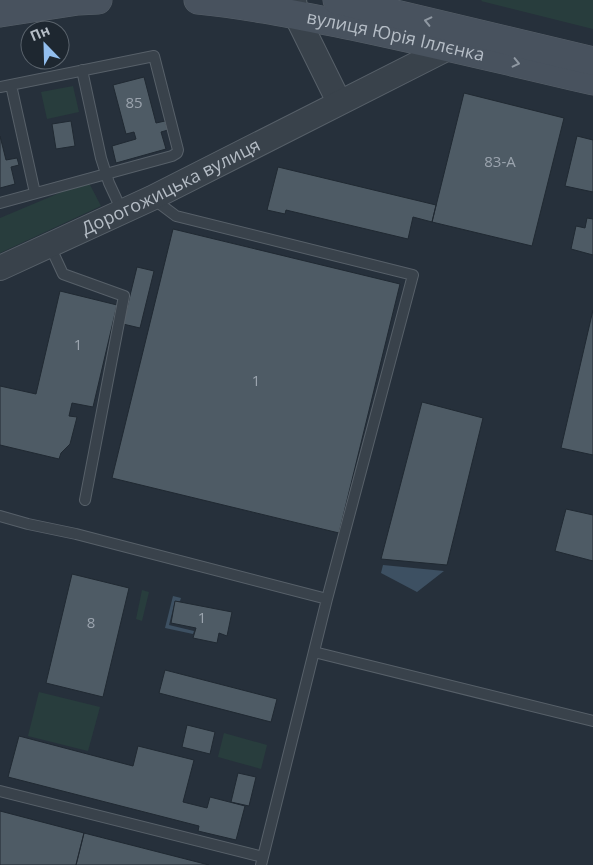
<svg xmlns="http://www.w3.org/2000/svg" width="593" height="865" font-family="'Open Sans',sans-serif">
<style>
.green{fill:#283d3d}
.water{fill:#3d5062}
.building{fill:#4e5b65;stroke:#202932}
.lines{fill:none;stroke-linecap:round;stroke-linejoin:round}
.service-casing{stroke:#576069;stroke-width:12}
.tertiary-casing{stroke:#576069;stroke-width:26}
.secondary-casing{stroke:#576069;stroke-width:29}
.service{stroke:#39424b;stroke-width:10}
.tertiary{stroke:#39424b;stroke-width:24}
.secondary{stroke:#48525e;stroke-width:28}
.oneway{stroke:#8f98a2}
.labels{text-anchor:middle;stroke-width:4;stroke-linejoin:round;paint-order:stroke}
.number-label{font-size:15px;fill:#9ba4ae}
.street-label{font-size:18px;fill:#b5bdc6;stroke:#1e2730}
</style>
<rect width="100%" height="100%" fill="#26303b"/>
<path class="green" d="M482 0H593V29L481 1Z
M73 86 79 112 47 119 41 92Z
M88 181 101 206 0 253V218Z
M142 590 149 592 142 621 136 619Z
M39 692 100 707 88 751 28 736Z
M224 733 267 745 261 769 218 757Z"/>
<path class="water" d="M383 565 444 571 417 592 381 573Z
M173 596 181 598 180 601H175L169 625 194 631 193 634 165 628Z"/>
<path class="building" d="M144 77 156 123 165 121 168 130 161 132 166 149 116 163 112 146 136 139 134 132 126 134 113 85Z
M464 93 564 118 532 246 432 222Z
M71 121 75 146 56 149 52 124Z
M0 136 6 160 17 158 19 165 11 167 15 184 0 188Z
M577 136 593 140V192L565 186Z
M278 167 436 205 432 222 413 217 408 239 286 210 285 214 267 210Z
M587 218 593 219V255L571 249 576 226 585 228Z
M173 229 400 284 339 533 112 478Z
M137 267 154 271 140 328 123 324Z
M60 291 117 305 93 407 72 403 69 416 77 417 70 444 61 453 59 459 0 445V386L36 394Z
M593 310V455L561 448Z
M422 402 483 418 447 565 381 559Z
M566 509 593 515V561L555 551Z
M72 574 129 588 103 697 46 683Z
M175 601 232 612 227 636 219 633 217 643 193 638 196 628 171 623Z
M165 670 277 699 271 722 159 693Z
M187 725 215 732 210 754 182 747Z
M19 736 133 766 138 746 194 760 183 802 207 808 210 797 245 806 236 840 198 831 199 826 8 777Z
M238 773 256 777 249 806 231 802Z
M0 811 84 833 76 865H0Z
M84 833 209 865H76Z"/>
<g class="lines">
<defs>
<path id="service" d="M82 70 101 158 109 183 122 211
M11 85 35 193
M0 87 154 56 178 150 177 153 172 156 0 203
M152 198 176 216 413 275 327 599 261 865
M50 246 63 274 124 296 85 500
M0 516 28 524 76 534 327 599
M314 652 593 721
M0 791 263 857"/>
<g id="tertiary">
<path d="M294 0 296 15 339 102"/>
<path id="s1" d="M0 268 152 198 458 43"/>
</g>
<g id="secondary">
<path id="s2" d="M198 0C250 5 301 16 352 26 432 43 513 62 593 81"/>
<path d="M337 0 593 61"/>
<path d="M0 13 78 1 98 0"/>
</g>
</defs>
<use href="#service" class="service-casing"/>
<use href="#tertiary" class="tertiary-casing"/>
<use href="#secondary" class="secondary-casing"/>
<use href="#service" class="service"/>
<use href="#tertiary" class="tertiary"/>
<use href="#secondary" class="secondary"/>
</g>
<defs><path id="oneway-chevron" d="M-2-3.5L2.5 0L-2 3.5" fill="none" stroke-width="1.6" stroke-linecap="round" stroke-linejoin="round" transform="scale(1.25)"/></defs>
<g class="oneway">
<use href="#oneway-chevron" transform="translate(428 21) rotate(-167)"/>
<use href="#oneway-chevron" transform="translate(516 63) rotate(13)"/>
</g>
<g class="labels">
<g class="number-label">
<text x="134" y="108">85</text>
<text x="500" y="167">83-А</text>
<text x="78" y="350">1</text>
<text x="256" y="386">1</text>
<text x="202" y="623">1</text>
<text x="91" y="628">8</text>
</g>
<g class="street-label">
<text dy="6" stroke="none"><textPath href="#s2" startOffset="201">вулиця Юрія Іллєнка</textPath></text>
<text dy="6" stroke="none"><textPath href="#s1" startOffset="189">Дорогожицька вулиця</textPath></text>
</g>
</g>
<g transform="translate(45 45) rotate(337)"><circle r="24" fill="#1e2730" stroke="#5a636c"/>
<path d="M0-4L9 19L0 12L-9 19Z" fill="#92beee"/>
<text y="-8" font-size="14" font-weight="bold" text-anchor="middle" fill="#b5bdc6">Пн</text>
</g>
</svg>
